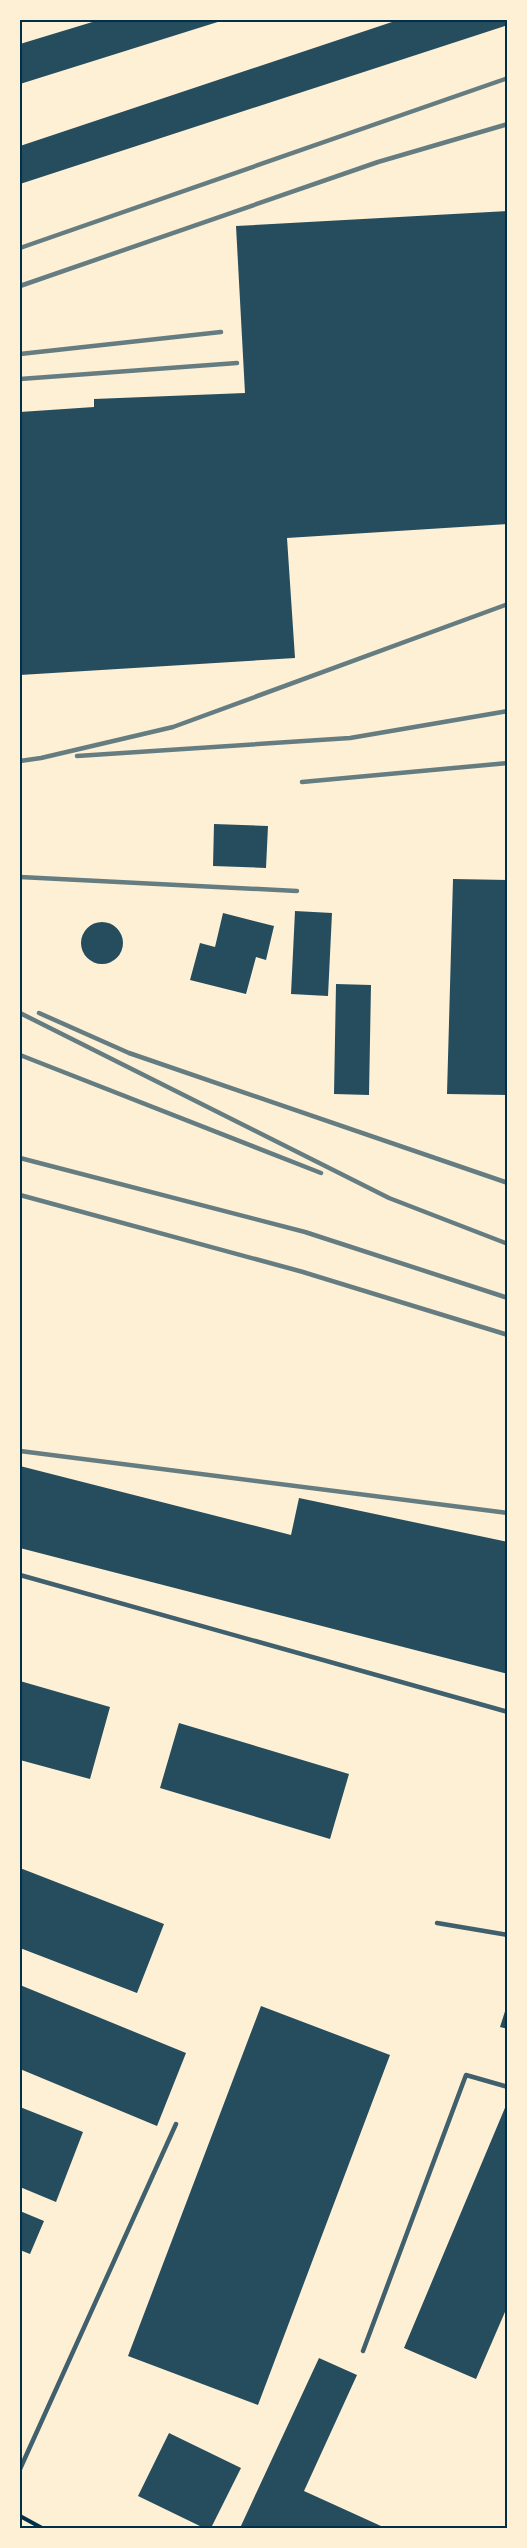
<svg xmlns="http://www.w3.org/2000/svg" width="527" height="2548" font-family="'Sofia Sans Condensed',sans-serif">
<style>
.building{fill:#264d5e}
.lines{fill:none;stroke-linecap:round;stroke-linejoin:round}
.path{stroke:#003049;stroke-width:4}
.service{stroke:#3f606c;stroke-width:4.5}
.rail{stroke:#657d81;stroke-width:4.5}
.neatline{fill:none;stroke:#003049;stroke-width:2}
</style>
<rect width="100%" height="100%" fill="#fdf0d5"/>
<path class="building" d="M99 20H224L20 84V44Z
M398 20H508V25L20 184V146Z
M508 211V524L287 538 295 658 20 675V412L94 407V399L245 393 236 226Z
M214 824 268 826 266 868 213 866Z
M453 879 508 880V1095L447 1094Z
M295 911 332 913 328 996 291 994Z
M223 913 274 926 266 960 256 957 246 994 190 980 200 943 215 947Z
M81 943a21 21 0 1 1 42 0a21 21 0 1 1-42 0Z
M336 984 371 985 369 1095 334 1094Z
M20 1466 291 1535 299 1498 508 1542V1674L20 1548Z
M20 1681 110 1707 90 1779 20 1760Z
M179 1723 349 1774 330 1839 160 1788Z
M20 1868 164 1924 137 1993 20 1948Z
M20 1985 186 2053 157 2126 20 2069Z
M507 2005H508V2029L500 2027Z
M261 2006 390 2055 258 2405 128 2356Z
M507 2103 508 2305 476 2379 404 2348Z
M20 2107 83 2132 56 2202 20 2187Z
M20 2211 44 2221 30 2254 20 2250Z
M319 2358 357 2375 304 2491 381 2526 380 2528H240Z
M169 2433 241 2468 211 2528H204L138 2496Z"/>
<g class="lines">
<path class="path" d="M20 2516 42 2528"/>
<path class="service" d="M20 1575 508 1712
M437 1923 508 1935
M363 2351 466 2075 508 2087
M20 2469 176 2124"/>
<path class="rail" d="M20 248 508 78
M20 286 378 162 508 124
M20 354 221 332
M20 379 237 363
M77 756 350 738 508 711
M20 761 41 758 173 727 508 604
M302 782 508 763
M20 877 297 891
M20 1013 389 1198 508 1244
M39 1013 129 1053 508 1183
M20 1055 321 1173
M20 1158 305 1232 508 1298
M20 1195 303 1272 508 1335
M20 1451 508 1513"/>
</g>
<rect width="527" height="2548" fill="none" stroke="#fdf0d5" stroke-width="42"/>
<rect x="21" y="21" width="485" height="2506" class="neatline"/>
</svg>
